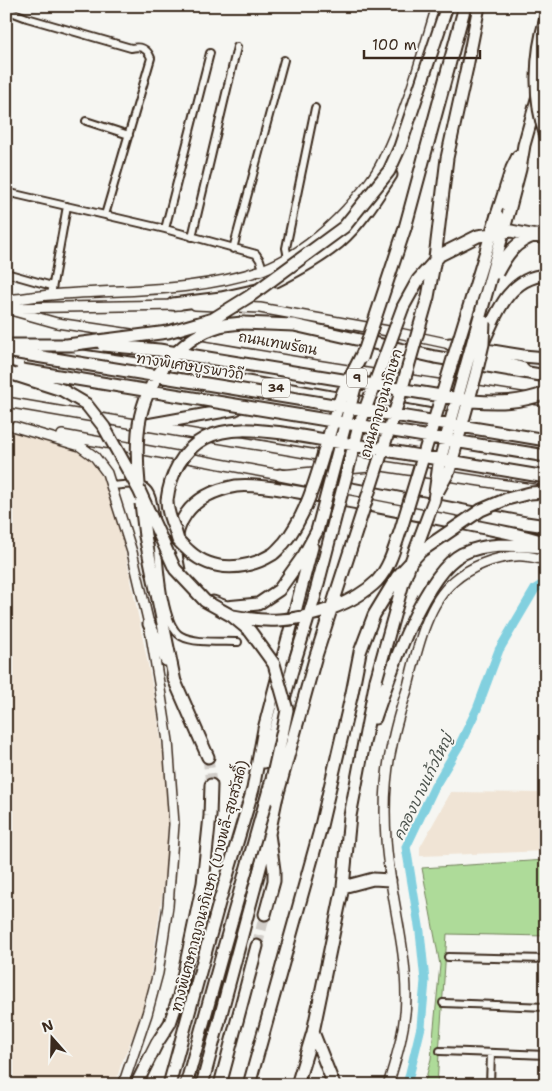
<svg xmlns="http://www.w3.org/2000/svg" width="552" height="1091" font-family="'Shantell Sans','Playpen Sans Thai',sans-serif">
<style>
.built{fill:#f0e4d5}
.green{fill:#aedb99;stroke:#74825c}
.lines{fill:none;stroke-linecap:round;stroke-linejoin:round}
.canal{stroke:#82d0df;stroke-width:9}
.highway-tunnel{stroke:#d1cdc8;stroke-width:11;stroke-dasharray:11 5.5;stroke-linecap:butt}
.street-casing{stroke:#3b2a1e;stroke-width:10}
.secondary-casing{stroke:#3b2a1e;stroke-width:12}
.highway-casing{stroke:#3b2a1e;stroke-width:15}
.street{stroke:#f6f6f2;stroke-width:6}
.secondary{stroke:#f6f6f2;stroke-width:9}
.highway{stroke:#f6f6f2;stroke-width:11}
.highway-bridge-casing{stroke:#3b2a1e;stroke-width:15;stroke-linecap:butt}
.highway-bridge{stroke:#f6f6f2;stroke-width:11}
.labels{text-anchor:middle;stroke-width:4;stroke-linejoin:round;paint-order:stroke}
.shield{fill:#f6f6f2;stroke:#73675e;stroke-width:1}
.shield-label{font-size:12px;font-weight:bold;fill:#3b2a1e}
.street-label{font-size:14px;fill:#3b2a1e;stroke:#f6f6f2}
.water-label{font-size:15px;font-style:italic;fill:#4d544e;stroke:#f6f6f2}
</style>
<rect width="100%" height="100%" fill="#f6f6f2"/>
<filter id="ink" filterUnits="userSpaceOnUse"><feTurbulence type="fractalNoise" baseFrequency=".02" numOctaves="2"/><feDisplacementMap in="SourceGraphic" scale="10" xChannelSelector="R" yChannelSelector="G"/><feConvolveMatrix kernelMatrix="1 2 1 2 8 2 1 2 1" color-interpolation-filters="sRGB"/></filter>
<g filter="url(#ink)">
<path class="built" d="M6 430 57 441 78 449 91 458 100 472 108 490 123 541 155 699 164 760 168 821 165 875 147 1001 121 1065 115 1085H6Z
M451 792 546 793V851L420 856V847Z"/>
<path class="green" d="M546 860V936L447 934 437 1085H424L431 1059 440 965 422 868Z"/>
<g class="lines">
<path class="canal" d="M407 1085 421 1027 425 981 420 932 406 847 435 786 460 744 477 709 499 650 535 589 546 582"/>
<path class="highway-tunnel" d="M208 757 211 785
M257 946 265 914"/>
<defs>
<path id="street" d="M6 10 27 18 131 48C141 46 147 48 151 58L105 215
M86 121 129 135
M6 192 165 229 256 254 260 260 263 269
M6 207 10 193
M165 229 210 53
M192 237 237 47
M233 249 284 60
M288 258 286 248 315 108
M6 273 52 286
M51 295 67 206
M111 486C143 483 151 481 155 516
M157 536C159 557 161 625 181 636 195 644 222 641 238 642
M448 957 546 959
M443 1003 546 1007
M440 1051 546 1055
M490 1085 491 1053"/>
<path id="secondary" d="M6 300C21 299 36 296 51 295 121 289 194 293 262 270 294 258 324 234 347 209 360 194 375 178 383 160 407 111 421 58 437 6
M195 305 260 308 394 332 455 345
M6 308 179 305
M14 311 57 323 131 334
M149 337 322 366 546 401
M477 353 524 368
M6 402 382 466 539 490
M15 427 80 446 95 457 107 473 132 552 149 624 159 683 168 741 174 824 168 906 158 973 147 1014 123 1085
M62 435 280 475 370 467
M388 1085C397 1056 406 1027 406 996 406 943 389 892 386 839 384 809 385 775 392 745 395 727 401 708 407 690 416 656 425 605 454 581 470 567 494 557 516 556 525 555 536 558 546 560"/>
<path id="highway" d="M467 67 479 6
M509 211 520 169 524 145 546 67
M497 215 512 168 518 156
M405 228 465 6
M276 281C298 270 320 258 339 242 360 224 376 198 391 175
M173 304 221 298 257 290
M243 323 294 325 435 357 546 376
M483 343C496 314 509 277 546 275
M450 344 523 356 546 358
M33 349 180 370 443 417
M147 425 236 409
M280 475 526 523 546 526
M145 536 175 682
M179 570C167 524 191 494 236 486 256 483 295 492 315 495 360 503 405 512 450 521 482 528 515 532 546 543
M213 602 226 607 258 604 279 590 304 555 317 531
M149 624 166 660
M173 677 208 757
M375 718C389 677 423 574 462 554 487 542 515 545 542 547
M264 762 275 731 293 667
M343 887 373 879 390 880
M265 914 274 881V870L269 834 276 800
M313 1032 334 1085
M136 1085 157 1043 170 1023 179 996 203 883 210 816 211 785
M169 1085 219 903 253 789 264 729 312 547
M186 1085 223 951
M202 1085 269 834
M220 1085 257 946
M249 1085 320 830
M297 1085 313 1032 343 887 350 816 376 680"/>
</defs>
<use href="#street" class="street-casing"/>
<use href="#secondary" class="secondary-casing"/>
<use href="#highway" class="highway-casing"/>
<use href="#street" class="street"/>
<use href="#secondary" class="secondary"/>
<use href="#highway" class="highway"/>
<defs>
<path id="highway-bridge" d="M546 18C535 54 533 100 546 136
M497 273C507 254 515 242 536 235
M6 345H75
M67 345 168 332 213 319 250 296 344 227 389 171 400 147 447 6
M103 345 159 350 472 401C499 403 519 403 546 393
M6 351 546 440
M363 352C357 365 349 379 343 392 325 438 315 506 284 543 280 547 277 551 273 554 247 570 213 573 189 551 186 548 181 544 178 540 177 537 176 533 175 530 171 521 167 509 167 500 170 475 182 450 205 438 228 426 258 430 283 433L546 477
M362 358 405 228
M22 370 546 456
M6 372 62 390 86 404 104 427 139 490 175 569 205 601 232 616 250 631 274 664 287 710 283 730 272 779 223 951
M139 484C134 434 137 395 172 357 185 343 202 331 220 326 227 324 235 324 243 323
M438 491 449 471 476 374 483 344 484 322
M141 503 145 536
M317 531 358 376
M233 616C248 619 264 621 279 620 310 619 355 603 377 581 390 567 395 546 401 529L497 215
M293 667 314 599 359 426 403 307 418 280 440 255 478 236 511 231 546 238
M376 680 403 583 434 500 439 464 509 211
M276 800 315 659 398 402 428 297 435 258 447 158 467 67
M320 830 352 693 360 652 374 615 397 577 421 551 481 510 507 499 530 493 546 492"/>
</defs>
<use href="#highway-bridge" class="highway-bridge-casing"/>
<use href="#highway-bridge" class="highway-bridge"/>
</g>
</g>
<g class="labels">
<g class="shield">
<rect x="347" y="368.5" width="20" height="19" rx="4"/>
<rect x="262" y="378.5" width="28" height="19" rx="4"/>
</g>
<g class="shield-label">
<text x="357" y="382">9</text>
<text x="276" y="392">34</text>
</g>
<g class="street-label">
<text transform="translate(278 343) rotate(10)" y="5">ถนนเทพรัตน</text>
<text transform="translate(190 366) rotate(9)" y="5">ทางพิเศษบูรพาวิถี</text>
<text transform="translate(381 403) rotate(-73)" y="5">ถนนกาญจนาภิเษก</text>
<text transform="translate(209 886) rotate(-75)" y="5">ทางพิเศษกาญจนาภิเษก (บางพลี-สุขสวัสดิ์)</text>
</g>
<g class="water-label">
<text transform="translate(423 787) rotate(-64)" y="5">คลองบางแก้วใหญ่</text>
</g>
</g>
<rect width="552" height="1091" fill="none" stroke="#f6f6f2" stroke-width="25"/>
<rect x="12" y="12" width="527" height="1066" fill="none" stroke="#3b2a1e" stroke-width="2" filter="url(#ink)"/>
<g transform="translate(52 1038) rotate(340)" stroke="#f6f6f2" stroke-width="4" paint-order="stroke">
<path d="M0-4L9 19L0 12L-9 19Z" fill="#3b2a1e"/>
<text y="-8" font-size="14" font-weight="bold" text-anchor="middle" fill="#3b2a1e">N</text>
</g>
<path d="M364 50v8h116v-8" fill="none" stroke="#3b2a1e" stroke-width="2.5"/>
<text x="372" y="50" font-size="15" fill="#3b2a1e" stroke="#f6f6f2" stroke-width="4" paint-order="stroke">100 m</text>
</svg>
